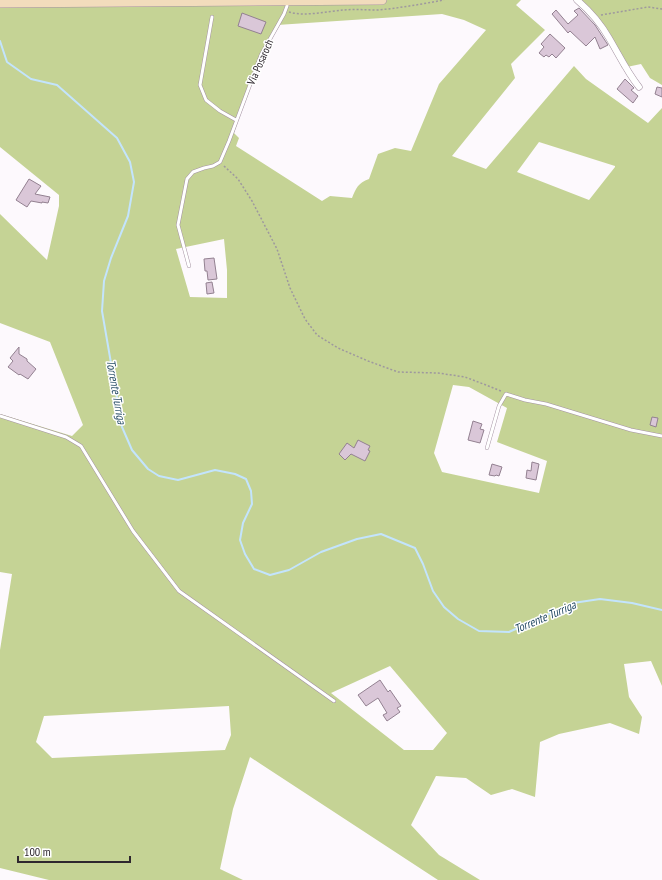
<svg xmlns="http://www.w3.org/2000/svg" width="662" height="880" font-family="'PT Sans Narrow',sans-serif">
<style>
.green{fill:#c5d395;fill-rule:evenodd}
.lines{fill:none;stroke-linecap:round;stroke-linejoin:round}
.stream{stroke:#c3e4fd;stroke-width:2}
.building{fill:#dac7d8;stroke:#938191}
.lane-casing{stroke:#a492a2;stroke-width:4}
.street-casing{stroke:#a492a2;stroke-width:7}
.secondary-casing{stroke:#a492a2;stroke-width:10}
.path{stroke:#9e989e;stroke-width:1.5;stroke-dasharray:2 2;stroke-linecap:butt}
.lane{stroke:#fff;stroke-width:3}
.street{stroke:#fff;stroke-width:6}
.secondary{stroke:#f2dcbc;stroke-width:9}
.labels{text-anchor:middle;stroke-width:3;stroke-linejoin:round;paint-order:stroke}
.street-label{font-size:11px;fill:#2e272e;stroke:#fff}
.water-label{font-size:12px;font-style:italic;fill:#234963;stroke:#fff}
</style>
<rect width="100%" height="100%" fill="#fdf9fd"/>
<path class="green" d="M0 0H521L516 5 545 30 511 64 515 78 452 156 486 169 574 66 586 79 648 123 662 108V686L651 661 624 664 629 697 642 717 639 734 610 723 559 734 540 742 535 797 512 789 491 795 466 778 436 776 411 825 439 855 480 880H438L250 757 233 809 220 869 243 880H49L0 868V650L12 574 0 572V414L72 436 83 425 50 342 0 323V214L47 260 59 206V195L0 147ZM442 14 464 20 486 30 439 84 411 151 395 148 378 154 369 179C358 183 356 188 352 198L330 196 322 201 236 146 239 138 234 133 254 72 277 25ZM539 142 615 166V167L589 200 517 172ZM224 239 227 270V298L190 297 176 249ZM453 385 469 387 507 408 497 442 547 461 539 493 442 472 434 453ZM390 666 447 733 433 750H404L331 693ZM229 706 231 735 225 750 52 758 36 742 44 716Z
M580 0H662V85L650 78 641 64 622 68 606 30Z"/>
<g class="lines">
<path class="stream" d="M0 41 7 62 31 79 57 85 117 138 130 162 134 182 128 216 111 258 104 281 102 311 122 427 132 450 148 469 159 476 178 480 215 470 235 474 246 479 251 491 252 504 243 523 240 540 245 554 254 569 270 575 289 570 321 552 357 539 381 534 415 548 423 564 433 591 444 607 458 619 479 631 509 632 573 603 600 599 632 603 662 610"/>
</g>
<path class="building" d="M579 8 595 25 608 45 600 49 595 37 586 46 570 31 568 33 552 14 556 10 568 24 578 15 574 11Z
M242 13 266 22 261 34 238 26Z
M550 34 565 48 556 58 552 54 549 57 546 55 544 57 539 53 544 47 541 44Z
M625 79 634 88 631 90 638 96 633 103 617 89Z
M657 87 662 88V97L655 94Z
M29 179 41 186 35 194 50 197 48 203 42 202V203L31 201 27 207 16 200Z
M214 258 217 279 208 280 207 271H205L204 259Z
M212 282 214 293 207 294 206 283Z
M19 347V354L27 359V361L36 369 28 379 20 374 19 375 8 367 13 361 10 358Z
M652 417 658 418 656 427 650 425Z
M473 421 482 424 480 429 484 430 480 443 468 440Z
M358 440 370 446 368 450 370 451 365 461 351 454 345 460 339 454 347 443 354 448Z
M532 462 539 464 536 480 526 478 527 470 531 471Z
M492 464 502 467 499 476 496 475 495 476 489 475Z
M380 680 388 692 390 690 401 706 397 708 400 712 387 721 383 715 387 713 378 698 366 706 358 695Z"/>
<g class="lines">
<defs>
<path id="lane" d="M212 17 200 85 206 100 220 111 236 120
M189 266 178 225 187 179 193 172 204 168 213 166 220 162 229 141 261 55 284 14 287 6
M0 416 66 437 81 446 133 531 179 591 334 701
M487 448 499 406 506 394 525 400 546 404 631 430 662 436"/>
<path id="street" d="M577 0C590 11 601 24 609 38 619 55 627 72 639 87"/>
<path id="secondary" d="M0 3 382 0"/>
</defs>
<use href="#lane" class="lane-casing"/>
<use href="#street" class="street-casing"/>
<use href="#secondary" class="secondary-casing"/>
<path class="path" d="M289 12C305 17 327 11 344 10 355 9 366 10 378 10 400 8 422 4 444 0
M601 15 648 7 662 9
M224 166 238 179 252 201 277 249 290 288 305 319 317 335 338 348 368 361 398 372 438 373 465 377 486 385 501 391"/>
<use href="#lane" class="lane"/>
<use href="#street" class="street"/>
<use href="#secondary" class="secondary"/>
</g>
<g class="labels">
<g class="street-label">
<text transform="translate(260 62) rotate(-66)" y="4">Via Posaroch</text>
</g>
<g class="water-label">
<text transform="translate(116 392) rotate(80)" y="4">Torrente Turriga</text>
<text transform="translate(545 617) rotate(-23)" y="4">Torrente Turriga</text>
</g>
</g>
<path d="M18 856v6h112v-6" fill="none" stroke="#2e272e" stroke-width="2"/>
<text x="24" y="856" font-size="12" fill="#2e272e" stroke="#ffffff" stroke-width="3" paint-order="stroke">100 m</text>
</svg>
